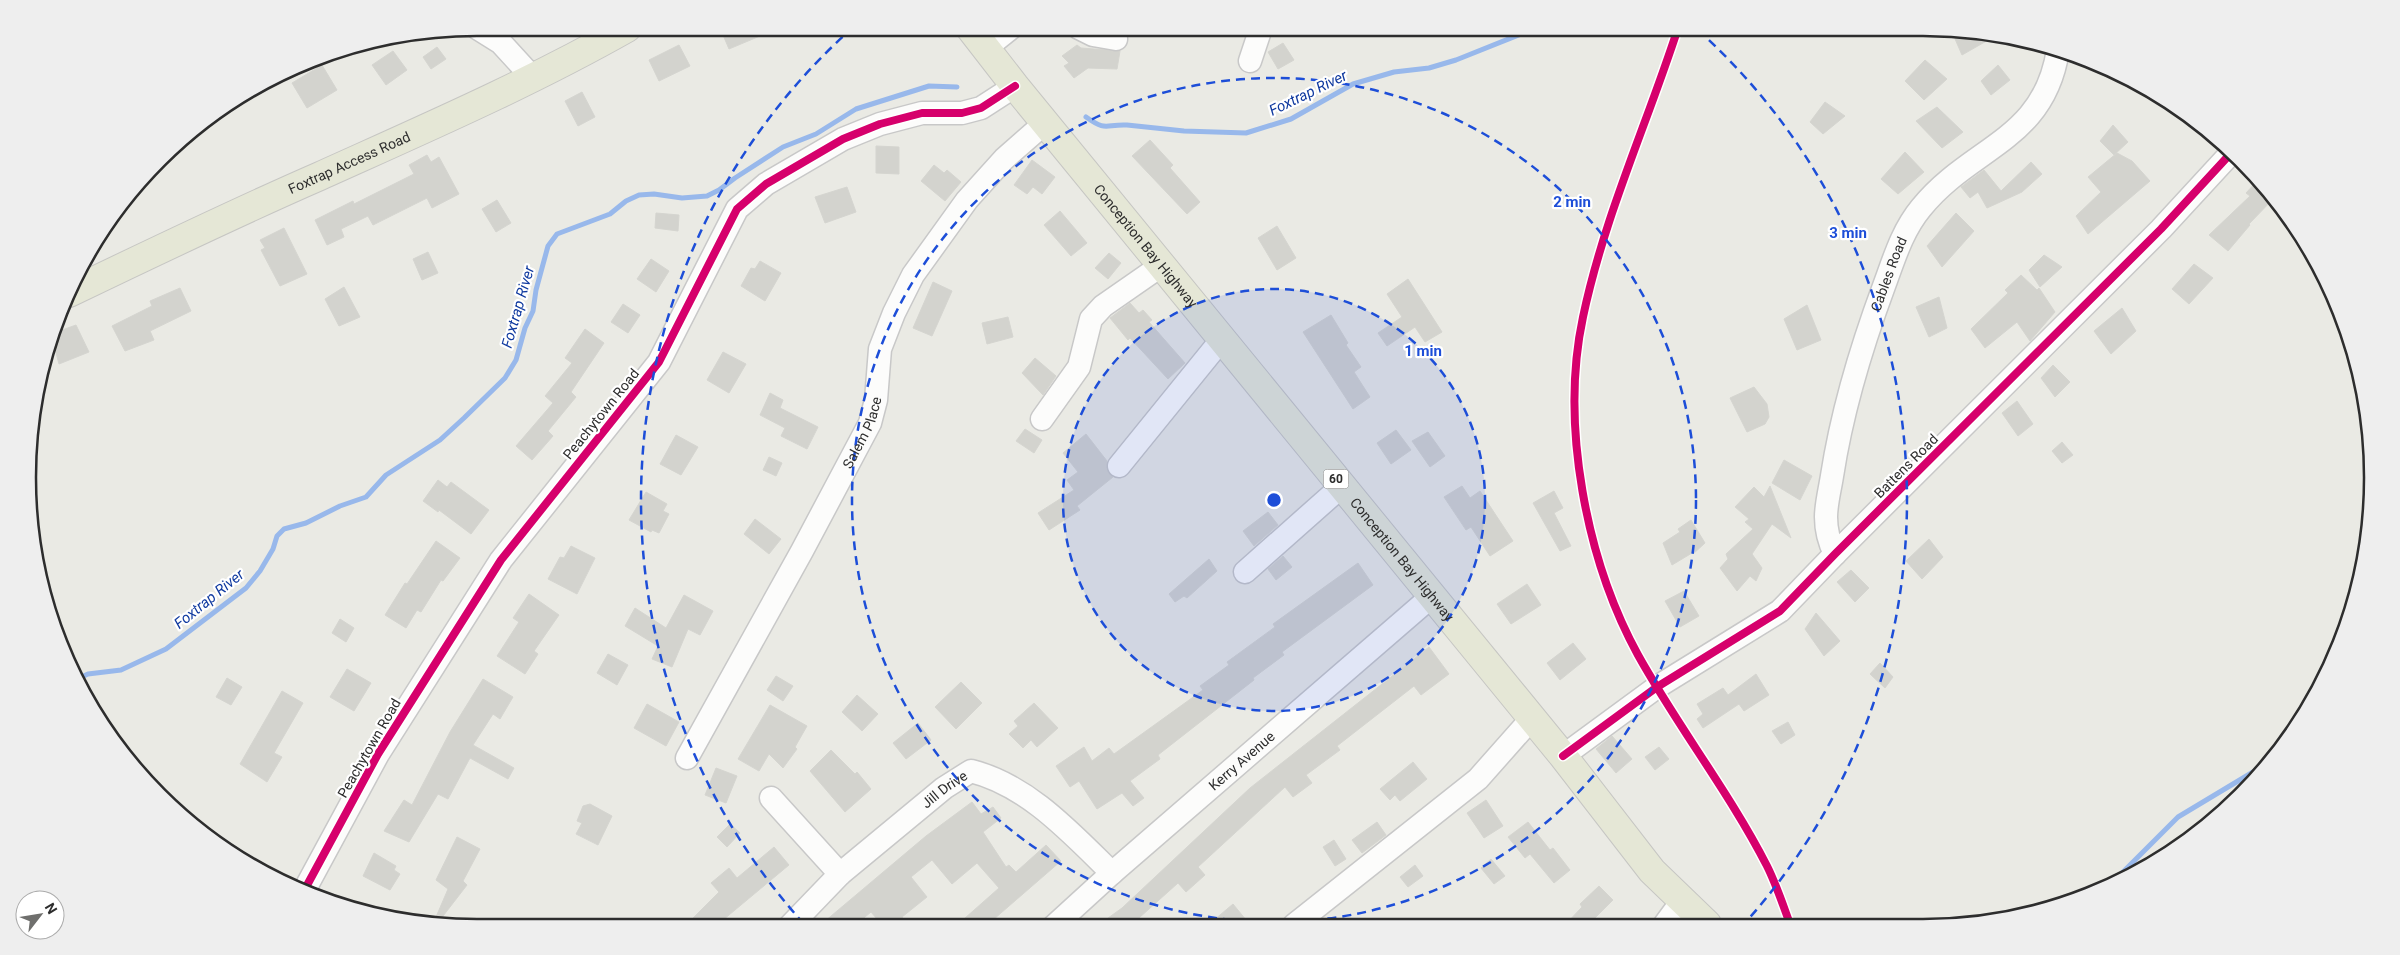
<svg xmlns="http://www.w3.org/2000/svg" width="2400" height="955" font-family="Roboto,sans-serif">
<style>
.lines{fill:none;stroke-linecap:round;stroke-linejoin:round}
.stream{stroke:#98b8eb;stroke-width:5}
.building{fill:#d3d3ce;stroke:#d5d5d0}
.minor-casing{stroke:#c8c8c8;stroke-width:25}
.major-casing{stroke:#c6c6c3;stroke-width:30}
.minor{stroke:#fcfcfb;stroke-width:22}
.major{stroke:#e5e7d6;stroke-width:28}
.cycleway-casing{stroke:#fff;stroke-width:11}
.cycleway{stroke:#d6006c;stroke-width:8}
.ring{fill:none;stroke:#1d4ed8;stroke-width:2.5;stroke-dasharray:9 6}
.labels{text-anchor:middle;stroke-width:4.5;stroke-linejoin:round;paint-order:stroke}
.shield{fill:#fff;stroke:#6c6c6c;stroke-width:1}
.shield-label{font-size:12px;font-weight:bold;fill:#2d2d2d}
.street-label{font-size:14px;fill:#2d2d2d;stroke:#fff}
.water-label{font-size:15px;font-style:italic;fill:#0f399f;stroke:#fff}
.rim{fill:none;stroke:#2d2d2d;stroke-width:2.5}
.centre{fill:#1d4ed8;stroke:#fff;stroke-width:2.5}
.ring-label{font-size:15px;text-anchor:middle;font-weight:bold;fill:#1d4ed8;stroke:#fff;stroke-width:4.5;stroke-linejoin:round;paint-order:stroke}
</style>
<rect width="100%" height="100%" fill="#eaeae4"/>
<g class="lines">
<path class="stream" d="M1086 117C1107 132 1105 124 1127 125L1184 131 1246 133 1291 119 1353 84 1394 72 1429 68 1456 60 1536 28
M77 679 88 674 121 670 166 649 246 588 260 571 273 549 277 536 284 529 306 523 340 506 366 497 386 475 440 440 464 418 505 378 516 360 525 328 533 311 536 290 548 246 557 234 610 214 626 201 639 195 654 194 682 198 707 196 719 190 735 178 783 147 816 134 856 109 929 86 957 87
M2113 882 2178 817 2263 766"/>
</g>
<path class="building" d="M720 28H779L729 49Z
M1952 32 1990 39 1962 55Z
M1283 43 1294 60 1278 69 1268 52Z
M679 45 690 66 659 81 649 60Z
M1077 45 1081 48 1120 51 1117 69 1088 68 1074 78 1064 66 1069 63 1062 56Z
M437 47 446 59 431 69 423 57Z
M393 51 407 70 386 85 372 65Z
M1925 60 1947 79 1924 100 1905 81Z
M322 65 337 90 307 108 292 83Z
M1998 65 2010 80 1991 95 1981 81Z
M582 92 595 117 578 126 565 101Z
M1825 102 1845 116 1823 134 1810 122Z
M1937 107 1963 132 1942 148 1916 121Z
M2113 125 2128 142 2114 155 2100 141Z
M1150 140 1173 165 1170 168 1200 202 1187 214 1132 156Z
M876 146 899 147V174L876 173Z
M1905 152 1924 172 1898 194 1881 179Z
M2117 153 2132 161 2150 181 2088 234 2076 216 2101 192 2088 177Z
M427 155 431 162 439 157 459 194 432 208 427 198 373 225 368 216 341 229 344 237 327 245 315 220 353 201 354 204 414 174 409 165Z
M1032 160 1055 177 1042 194 1033 187 1027 194 1014 185Z
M2031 162 2042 174 2022 192 1987 208 1978 192 1970 198 1961 187 1984 170 2001 191Z
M934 165 944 173 947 170 961 182 945 201 921 181Z
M2258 180 2274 198 2249 224 2250 225 2228 251 2209 235 2250 196 2246 193Z
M847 187 856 212 825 223 815 197Z
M497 200 511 223 496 232 482 209Z
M1060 211 1087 243 1071 256 1044 225Z
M656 213 679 215 678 231 655 228Z
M1956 213 1974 231 1942 267 1927 246Z
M1277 226 1296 258 1277 270 1258 238Z
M284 228 307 274 280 286 261 250 265 248 260 240Z
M428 252 438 273 422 280 413 259Z
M1109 253 1121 263 1108 279 1095 268Z
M2044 255 2062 267 2040 287 2029 270Z
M651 259 669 271 656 292 637 279Z
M760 261 781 273 765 301 741 286 751 268 755 269Z
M2194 264 2213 278 2189 304 2172 289Z
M2021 275 2037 290 2039 288 2055 312 2030 341 2017 322 1985 348 1971 329 2008 293 2005 290Z
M1408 279 1442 332 1425 342 1415 327 1387 346 1378 333 1402 317 1387 294Z
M933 282 952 291 932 336 913 328Z
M344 287 360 317 339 326 325 299Z
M180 288 191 311 150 331 154 340 125 351 112 326 152 306 150 301Z
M1939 297 1947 328 1929 337 1916 307Z
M1130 303 1139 313 1143 310 1152 320 1149 322 1185 363 1168 379 1130 338 1128 340 1110 318Z
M623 304 640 315 628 333 611 322Z
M1807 305 1821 340 1797 350 1784 319Z
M2122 308 2136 331 2111 354 2094 331Z
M1331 315 1348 343 1346 345 1361 367 1354 372 1370 397 1353 409 1303 332Z
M1008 317 1013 337 987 344 982 323Z
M76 325 89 352 59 364 51 334Z
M585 329 604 343 571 392 576 397 548 431 553 436 532 460 516 446 553 403 545 396 572 363 565 358Z
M723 352 746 364 729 393 707 380Z
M1035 358 1056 376 1043 395 1022 373Z
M2053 365 2070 382 2055 397 2041 378Z
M1754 387 1767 404 1769 417 1765 424 1747 432 1730 398Z
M770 393 783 400 780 408 818 427 807 449 781 436 785 428 760 415Z
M2017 401 2033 424 2018 436 2002 413Z
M1025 429 1042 440 1034 453 1016 441Z
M1396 430 1411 450 1391 464 1377 443Z
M1428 432 1445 456 1430 467 1412 441Z
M1086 434 1107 461V470L1113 477 1077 506 1080 510 1049 530 1038 513 1074 490 1067 480 1078 472 1063 453Z
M676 435 698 447 681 475 660 464Z
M2062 442 2073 455 2062 463 2052 451Z
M769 457 782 463 776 476 763 470Z
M1784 460 1812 476 1800 500 1772 483Z
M438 480 447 487 451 482 489 510 471 534 439 510 438 512 423 501Z
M1462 486 1470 498 1480 491 1513 541 1490 556 1471 527 1466 530 1444 497Z
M1770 486 1791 538 1772 524 1752 554 1762 568 1756 581 1750 576 1737 591 1720 568 1728 559 1726 554 1753 529 1745 522 1749 519 1735 507 1754 487 1764 497Z
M1554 491 1563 508 1554 513 1571 546 1560 551 1533 503Z
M646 492 667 504 663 511 669 514 659 533 652 530 651 532 629 520Z
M1268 512 1278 525 1254 546 1243 531Z
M755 519 781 539 769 554 744 534Z
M1691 520 1705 543 1693 554 1692 553 1672 565 1663 543 1680 532 1678 529Z
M1929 539 1943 557 1922 579 1906 561Z
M436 541 460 558 443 581 441 580 421 612 417 610 406 628 385 615 405 583 407 584Z
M571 546 595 558 577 594 548 579 560 557 564 558Z
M1283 556 1292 567 1276 580 1268 569Z
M1209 559 1217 571 1187 598 1184 596 1175 602 1169 594Z
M1358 563 1373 585 1282 652 1284 655 1253 678 1254 680 1158 755 1160 759 1130 781 1144 798 1133 806 1122 793 1097 809 1079 781 1070 787 1056 766 1084 747 1092 761 1109 748 1114 754 1203 690 1200 686 1229 665 1227 662 1275 627 1273 624Z
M1851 570 1869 588 1855 602 1837 582Z
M1527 584 1541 605 1511 624 1497 604Z
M1684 591 1699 616 1680 627 1665 601Z
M529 594 559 615 534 651 538 654 525 674 497 656 519 622 513 618Z
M684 595 713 611 700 635 688 629 672 667 652 659 658 646 625 626 635 608 666 628Z
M1816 613 1840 641 1824 656 1805 629Z
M340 619 354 628 346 642 332 633Z
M1573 643 1586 659 1560 680 1547 663Z
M1429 647 1449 674 1421 695 1414 686 1337 746 1340 750 1306 775 1312 783 1293 797 1285 787 1198 867 1205 875 1186 892 1178 883 1130 926H1097L1122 908 1250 788Z
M608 654 628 665 617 685 597 673Z
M1880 663 1893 677 1885 688 1870 674Z
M347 669 371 683 354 711 330 697Z
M1756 674 1769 695 1744 711 1739 704 1703 728 1697 719 1703 714 1697 704 1723 688 1728 695Z
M776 676 793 686 783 701 767 690Z
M227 678 242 687 231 705 216 697Z
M483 679 513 697 500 719 493 714 473 745 514 768 508 779 470 758 448 799 438 794 409 842 384 831 404 800 412 805 450 732Z
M961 682 982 703 956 729 935 707Z
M282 691 303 703 274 753 282 757 267 782 240 764Z
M857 695 878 714 862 731 842 712Z
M1034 703 1058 728 1037 747 1031 740 1023 748 1009 734 1018 726 1014 721Z
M647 704 679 722 666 746 634 728Z
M770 705 807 726 795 747 797 749 783 768 769 754 759 771 738 759Z
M1788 722 1795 735 1781 744 1772 731Z
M918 723 931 740 906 759 893 743Z
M1612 736 1632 759 1616 773 1596 749Z
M1659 747 1669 759 1655 770 1645 757Z
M831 750 855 774 857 772 871 789 845 812 810 771Z
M1413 762 1427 779 1400 801 1395 795 1390 800 1380 789Z
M716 768 737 776 726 803 705 795Z
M1486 800 1503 826 1484 838 1467 813Z
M972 802 981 814 993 807 1001 818 983 832 1006 867 1009 865 1016 872 1046 845 1061 861 986 926H956L999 888 977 863 952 884 932 860 911 877 927 897 902 917 910 926H883L871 912 853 927H818L926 836Z
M590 804 612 816 598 845 576 834 582 823 577 821 583 806Z
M1377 822 1386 835 1362 853 1352 840Z
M1528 822 1550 850 1553 848 1570 870 1554 883 1530 854 1525 858 1508 837Z
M730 824 740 833 727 847 717 837Z
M457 837 480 849 463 881 467 885 440 920 436 917 448 889 436 880Z
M1334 840 1346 859 1335 866 1323 847Z
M774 847 789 865 723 920 729 927H684L719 892 711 883 729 868 737 878Z
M374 853 396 866 394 870 400 874 390 890 363 876Z
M1491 859 1505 876 1494 884 1481 868Z
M1415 865 1423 876 1408 887 1400 877Z
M1599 886 1613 900 1588 925H1565L1582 907 1580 904Z
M1233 904 1251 926H1207Z"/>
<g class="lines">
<defs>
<g id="minor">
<path d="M477 28 501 43 533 78"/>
<path d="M1079 28 1093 35 1116 39"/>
<path d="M986 48 1011 28"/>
<path d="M1250 61 1261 28"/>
<path d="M1042 419 1079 367 1091 319 1103 306 1162 265"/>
<path d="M1119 466 1222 339"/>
<path id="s1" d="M1835 554C1829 542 1826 530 1826 517 1826 504 1830 489 1832 476 1842 411 1861 348 1884 286 1894 259 1902 231 1921 208 1971 146 2044 141 2058 50"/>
<path d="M1245 572 1342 486"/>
<path d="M1563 756 1657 687 1780 611 1835 554 2161 229 2232 152"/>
<path id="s2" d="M687 758 802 551 870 423 876 400 880 349 894 313 913 275 967 200 1004 159 1045 123"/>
<path d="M771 798 840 874"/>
<path d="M305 889 378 754 501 560 659 362 737 209 766 184 843 139 880 124 922 113H962L981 108 1015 86"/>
<path d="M1665 924 1682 901"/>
<path d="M1294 925 1478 779 1532 718"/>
<path id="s3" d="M1054 926 1112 873 1431 597"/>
<path id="s4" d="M789 927 840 874 944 788 971 771C1028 785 1072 834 1112 873"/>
</g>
<g id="major">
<path id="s5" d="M970 28 1015 86 1563 756 1652 871 1707 924"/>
<path id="s6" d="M69 293C152 253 235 213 320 176 424 129 528 84 627 28"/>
</g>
</defs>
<use href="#minor" class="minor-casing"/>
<use href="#major" class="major-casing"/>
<use href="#minor" class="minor"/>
<use href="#major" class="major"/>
<defs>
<path id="cycleway" d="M1678 28C1647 124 1604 217 1583 317 1560 424 1586 560 1638 655 1678 727 1729 792 1767 866 1776 884 1783 905 1790 924
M1563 756 1657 687 1780 611 1835 554 2161 229 2232 152
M305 889 378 754 501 560 659 362 737 209 766 184 843 139 880 124 922 113H962L981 108 1015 86"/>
</defs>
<use href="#cycleway" class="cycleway-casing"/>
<use href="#cycleway" class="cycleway"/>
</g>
<circle cx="1274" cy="500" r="211" fill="#1d4ed8" fill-opacity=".12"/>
<g class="ring">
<circle cx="1274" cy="500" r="211"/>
<circle cx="1274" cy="500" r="422"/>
<path d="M804 924A633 633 0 0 1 850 30M1698 30A633 633 0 0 1 1744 924"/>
</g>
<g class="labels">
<rect class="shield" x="1323.5" y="469.5" width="25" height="19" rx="4"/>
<g class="shield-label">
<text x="1336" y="483">60</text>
</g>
<g class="street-label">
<text dy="5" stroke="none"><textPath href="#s6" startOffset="309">Foxtrap Access Road</textPath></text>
<text dy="5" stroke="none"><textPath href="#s5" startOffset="280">Conception Bay Highway</textPath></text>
<text dy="5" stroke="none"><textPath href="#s1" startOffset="290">Cables Road</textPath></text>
<text transform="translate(601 414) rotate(-51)" y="5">Peachytown Road</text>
<text dy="5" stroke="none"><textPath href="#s2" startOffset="370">Salem Place</textPath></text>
<text transform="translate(1906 466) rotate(-45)" y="5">Battens Road</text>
<text dy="5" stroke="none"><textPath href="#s5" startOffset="685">Conception Bay Highway</textPath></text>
<text transform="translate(369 748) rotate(-60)" y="5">Peachytown Road</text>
<text dy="5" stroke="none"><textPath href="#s3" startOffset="250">Kerry Avenue</textPath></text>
<text dy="5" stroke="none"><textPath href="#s4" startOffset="208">Jill Drive</textPath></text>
</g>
<g class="water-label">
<text transform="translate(1308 93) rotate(-26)" y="5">Foxtrap River</text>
<text transform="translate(518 307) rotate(-74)" y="5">Foxtrap River</text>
<text transform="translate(209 599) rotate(-39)" y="5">Foxtrap River</text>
</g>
</g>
<path d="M0 0H2400V955H0ZM477 36H1923A441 441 0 0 1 2364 477V478A441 441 0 0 1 1923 919H477A441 441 0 0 1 36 478V477A441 441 0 0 1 477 36Z" fill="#eee" fill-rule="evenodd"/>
<path class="rim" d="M477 36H1923A441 441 0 0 1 2364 477V478A441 441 0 0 1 1923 919H477A441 441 0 0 1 36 478V477A441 441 0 0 1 477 36Z"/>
<circle cx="1274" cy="500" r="8" class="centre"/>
<g class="ring-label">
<text x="1572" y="207">2 min</text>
<text x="1848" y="238">3 min</text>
<text x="1423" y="356">1 min</text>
</g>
<g transform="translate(40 915) rotate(59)"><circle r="24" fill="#ffffff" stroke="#ababab"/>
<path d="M0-4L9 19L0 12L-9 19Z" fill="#6f6f6d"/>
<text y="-8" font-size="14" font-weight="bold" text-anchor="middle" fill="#2d2d2d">N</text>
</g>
</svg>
